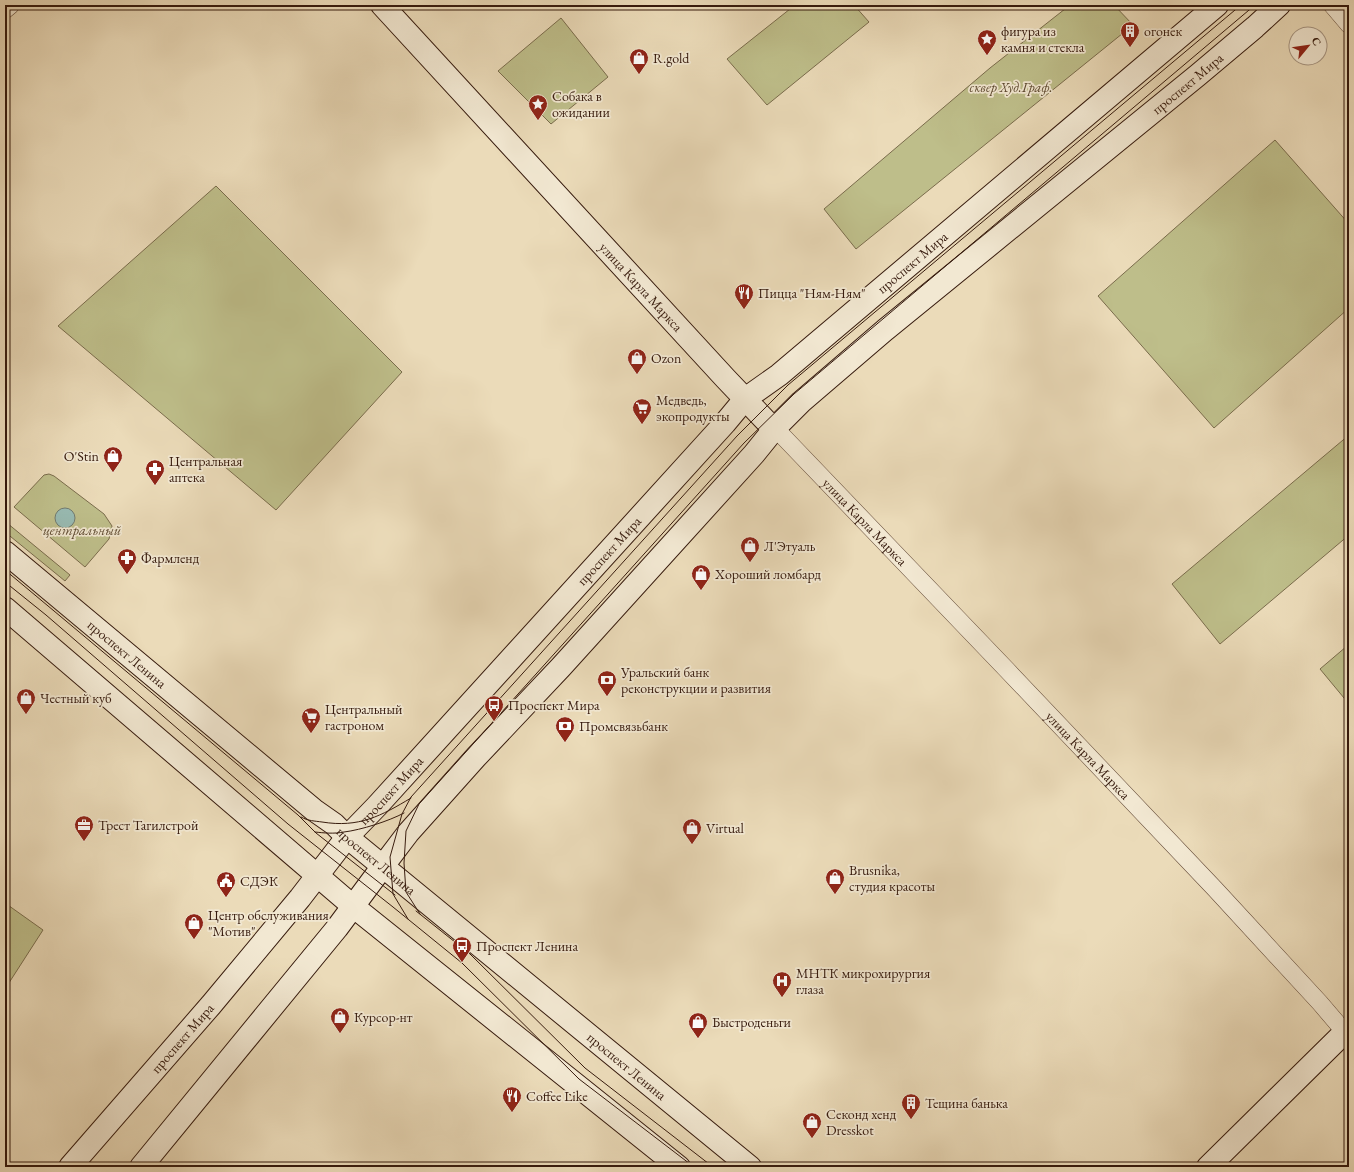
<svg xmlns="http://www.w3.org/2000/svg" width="1354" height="1172" font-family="'EB Garamond',serif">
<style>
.green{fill:#bebe8a;stroke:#7a6c4c}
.water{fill:#98bbb3;stroke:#717b71}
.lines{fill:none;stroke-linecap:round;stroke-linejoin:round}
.street-casing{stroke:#634a38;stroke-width:18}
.secondary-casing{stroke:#361a0d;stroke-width:24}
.street{stroke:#f2e8d2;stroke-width:17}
.secondary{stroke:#f2e8d2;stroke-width:22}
.tram{stroke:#361a0d;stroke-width:1}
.labels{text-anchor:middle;stroke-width:3.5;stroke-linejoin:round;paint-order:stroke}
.poi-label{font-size:14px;fill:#361a0d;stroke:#f2e8d2;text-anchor:start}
.street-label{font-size:14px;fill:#361a0d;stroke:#f2e8d2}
.park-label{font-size:14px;font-style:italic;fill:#5f4b32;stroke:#f2e8d2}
</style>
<rect width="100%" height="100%" fill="#ebdbb9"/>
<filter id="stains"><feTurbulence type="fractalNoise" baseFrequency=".005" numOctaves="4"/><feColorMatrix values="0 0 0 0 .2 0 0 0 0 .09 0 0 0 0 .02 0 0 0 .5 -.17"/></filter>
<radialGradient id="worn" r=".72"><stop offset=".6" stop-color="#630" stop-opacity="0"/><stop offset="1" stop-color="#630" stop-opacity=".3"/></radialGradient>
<path class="green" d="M795 5H854L869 22 767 105 727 59Z
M1070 5H1114L1133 25 856 249 824 209 990 68Z
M561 18 608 77 551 124 498 71Z
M1275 140 1349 224V308L1214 428 1098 296Z
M216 186 402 372 276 510 58 326Z
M1349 435V535L1220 644 1172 584Z
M49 474 54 476 104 514 112 526 109 539 85 567 14 507 44 475Z
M7 523 70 575 65 581 5 532V525Z
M1347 646 1349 649V704L1320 669Z
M5 903 43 930 5 989Z"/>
<path class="water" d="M55 518a10 10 0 1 1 20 0a10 10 0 1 1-20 0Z"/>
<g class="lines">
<defs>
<g id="street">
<path d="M1332 5 1349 25"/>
<path d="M5 10 11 5"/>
<path id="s1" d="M775 428 1007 670 1215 889 1320 1003 1349 1037"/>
</g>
<g id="secondary">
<path id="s2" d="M382 5 726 379 766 421 775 428"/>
<path id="s3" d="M5 552 314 810 334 824 347 837 750 1167"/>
<path d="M5 608 354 907 679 1167"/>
<path id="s4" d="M70 1167 211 1005 300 898 347 837 377 806 725 423 745 399 779 375 1217 5"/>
<path id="s5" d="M141 1167 337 928 383 866 408 833 476 757 561 667 754 454 775 428 801 402 885 330 1198 75 1255 27 1279 5"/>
<path d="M1208 1167 1349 1028"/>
</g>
</defs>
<use href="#street" class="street-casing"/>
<use href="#secondary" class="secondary-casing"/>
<use href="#street" class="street"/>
<use href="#secondary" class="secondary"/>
<path class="tram" d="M5 570 298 815 316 833 395 895
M5 582 46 615 288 824 393 907 462 963 579 1079 694 1167
M301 817C308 821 315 821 322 822 359 828 381 816 411 798
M315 832C324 833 334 834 344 832 361 830 389 821 404 813
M416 911 470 954 585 1068 713 1167
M420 914 406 892 404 863 406 831 419 804 744 443 794 394 1255 5
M408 919 393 894 390 857 402 814 411 797 737 436 788 385 1241 5"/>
</g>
<defs>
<symbol id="building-pin" viewBox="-11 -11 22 30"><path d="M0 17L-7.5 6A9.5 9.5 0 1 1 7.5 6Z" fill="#8f2418" stroke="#f2e8d2"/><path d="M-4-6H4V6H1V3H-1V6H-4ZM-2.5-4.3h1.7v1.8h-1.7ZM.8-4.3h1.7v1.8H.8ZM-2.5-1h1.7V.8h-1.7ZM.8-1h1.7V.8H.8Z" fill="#fff"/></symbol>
<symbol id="sight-pin" viewBox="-11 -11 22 30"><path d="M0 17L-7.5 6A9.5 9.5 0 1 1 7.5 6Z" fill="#8f2418" stroke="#f2e8d2"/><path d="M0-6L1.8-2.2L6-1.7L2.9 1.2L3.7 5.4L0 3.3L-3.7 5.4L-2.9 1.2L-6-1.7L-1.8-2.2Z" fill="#fff"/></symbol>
<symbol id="shop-pin" viewBox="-11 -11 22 30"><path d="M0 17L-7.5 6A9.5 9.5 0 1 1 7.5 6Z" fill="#8f2418" stroke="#f2e8d2"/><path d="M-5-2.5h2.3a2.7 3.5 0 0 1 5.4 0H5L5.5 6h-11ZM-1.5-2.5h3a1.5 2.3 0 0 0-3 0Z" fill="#fff"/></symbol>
<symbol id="restaurant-pin" viewBox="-11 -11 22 30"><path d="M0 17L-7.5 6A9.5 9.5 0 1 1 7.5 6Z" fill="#8f2418" stroke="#f2e8d2"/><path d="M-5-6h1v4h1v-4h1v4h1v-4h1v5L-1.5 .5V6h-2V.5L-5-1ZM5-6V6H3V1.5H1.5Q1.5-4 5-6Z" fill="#fff"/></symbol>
<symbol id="supermarket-pin" viewBox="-11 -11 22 30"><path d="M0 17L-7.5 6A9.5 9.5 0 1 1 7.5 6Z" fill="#8f2418" stroke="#f2e8d2"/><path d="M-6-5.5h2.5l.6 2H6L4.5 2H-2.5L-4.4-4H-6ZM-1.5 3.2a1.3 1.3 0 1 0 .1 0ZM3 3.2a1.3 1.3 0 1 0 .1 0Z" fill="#fff"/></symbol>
<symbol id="pharmacy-pin" viewBox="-11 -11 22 30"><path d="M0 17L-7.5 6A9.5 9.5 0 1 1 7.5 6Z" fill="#8f2418" stroke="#f2e8d2"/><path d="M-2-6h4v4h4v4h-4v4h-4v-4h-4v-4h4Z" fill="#fff"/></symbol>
<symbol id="bank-pin" viewBox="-11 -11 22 30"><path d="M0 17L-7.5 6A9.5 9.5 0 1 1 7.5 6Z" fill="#8f2418" stroke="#f2e8d2"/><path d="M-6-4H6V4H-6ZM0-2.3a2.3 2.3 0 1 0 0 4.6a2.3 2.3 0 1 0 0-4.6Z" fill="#fff"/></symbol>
<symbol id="bus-pin" viewBox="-11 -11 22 30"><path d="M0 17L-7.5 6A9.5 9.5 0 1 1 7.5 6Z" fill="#8f2418" stroke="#f2e8d2"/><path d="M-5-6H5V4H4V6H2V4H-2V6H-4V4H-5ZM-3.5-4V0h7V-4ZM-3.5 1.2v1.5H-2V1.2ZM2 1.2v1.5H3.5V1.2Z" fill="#fff"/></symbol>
<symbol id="office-pin" viewBox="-11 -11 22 30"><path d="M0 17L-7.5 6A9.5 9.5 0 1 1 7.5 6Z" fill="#8f2418" stroke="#f2e8d2"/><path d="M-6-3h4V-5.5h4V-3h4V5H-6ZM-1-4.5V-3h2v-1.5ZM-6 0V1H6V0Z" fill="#fff"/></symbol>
<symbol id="civic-pin" viewBox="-11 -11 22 30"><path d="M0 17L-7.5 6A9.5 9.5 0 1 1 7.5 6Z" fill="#8f2418" stroke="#f2e8d2"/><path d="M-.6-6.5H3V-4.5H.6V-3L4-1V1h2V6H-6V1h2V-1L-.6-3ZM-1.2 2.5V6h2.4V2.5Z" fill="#fff"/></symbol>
<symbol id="hospital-pin" viewBox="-11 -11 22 30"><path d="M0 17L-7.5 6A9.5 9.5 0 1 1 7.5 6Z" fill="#8f2418" stroke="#f2e8d2"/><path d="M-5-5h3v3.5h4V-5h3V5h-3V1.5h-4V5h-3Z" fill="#fff"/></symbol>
</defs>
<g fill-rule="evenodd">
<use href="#building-pin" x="1119" y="20" width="22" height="30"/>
<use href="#sight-pin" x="976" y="28" width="22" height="30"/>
<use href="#shop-pin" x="628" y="47" width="22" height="30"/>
<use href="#sight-pin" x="527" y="93" width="22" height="30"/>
<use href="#restaurant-pin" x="733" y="282" width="22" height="30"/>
<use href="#shop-pin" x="626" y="347" width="22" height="30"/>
<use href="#supermarket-pin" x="631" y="397" width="22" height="30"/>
<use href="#shop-pin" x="102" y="445" width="22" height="30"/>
<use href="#pharmacy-pin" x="144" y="458" width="22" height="30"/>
<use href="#shop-pin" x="739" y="535" width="22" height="30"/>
<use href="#pharmacy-pin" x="116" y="547" width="22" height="30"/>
<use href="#shop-pin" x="690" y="563" width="22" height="30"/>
<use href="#bank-pin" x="596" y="669" width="22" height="30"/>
<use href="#shop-pin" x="15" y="687" width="22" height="30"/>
<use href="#bus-pin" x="483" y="694" width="22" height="30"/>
<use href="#supermarket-pin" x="300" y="706" width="22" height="30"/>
<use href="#bank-pin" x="554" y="715" width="22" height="30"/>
<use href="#office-pin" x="73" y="814" width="22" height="30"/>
<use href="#shop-pin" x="681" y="817" width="22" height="30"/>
<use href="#shop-pin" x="824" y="867" width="22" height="30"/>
<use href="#civic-pin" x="215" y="870" width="22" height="30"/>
<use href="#shop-pin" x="183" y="912" width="22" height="30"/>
<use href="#bus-pin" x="451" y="935" width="22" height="30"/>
<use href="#hospital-pin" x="771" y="970" width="22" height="30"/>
<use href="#shop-pin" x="329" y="1006" width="22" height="30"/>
<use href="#shop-pin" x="687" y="1011" width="22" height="30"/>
<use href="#restaurant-pin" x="501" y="1085" width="22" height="30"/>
<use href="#building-pin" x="900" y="1092" width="22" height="30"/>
<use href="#shop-pin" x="801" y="1111" width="22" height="30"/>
</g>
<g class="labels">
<g class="poi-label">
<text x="1001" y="36">фигура из<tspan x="1001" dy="16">камня и стекла</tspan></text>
<text x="1144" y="36">огонек</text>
<text x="653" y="63">R.gold</text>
<text x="552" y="101">Собака в<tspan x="552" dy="16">ожидании</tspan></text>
<text x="758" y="298">Пицца "Ням-Ням"</text>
<text x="651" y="363">Ozon</text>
<text x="656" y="405">Медведь,<tspan x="656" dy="16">экопродукты</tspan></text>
<text x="99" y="461" text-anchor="end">O'Stin</text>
<text x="169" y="466">Центральная<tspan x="169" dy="16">аптека</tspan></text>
<text x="764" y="551">Л'Этуаль</text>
<text x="141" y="563">Фармленд</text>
<text x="715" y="579">Хороший ломбард</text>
<text x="621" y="677">Уральский банк<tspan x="621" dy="16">реконструкции и развития</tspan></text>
<text x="40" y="703">Честный куб</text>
<text x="508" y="710">Проспект Мира</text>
<text x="325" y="714">Центральный<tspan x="325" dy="16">гастроном</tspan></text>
<text x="579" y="731">Промсвязьбанк</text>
<text x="98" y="830">Трест Тагилстрой</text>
<text x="706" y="833">Virtual</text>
<text x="849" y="875">Brusnika,<tspan x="849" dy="16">студия красоты</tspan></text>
<text x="240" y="886">СДЭК</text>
<text x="208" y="920">Центр обслуживания<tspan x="208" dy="16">"Мотив"</tspan></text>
<text x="476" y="951">Проспект Ленина</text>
<text x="796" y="978">МНТК микрохирургия<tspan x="796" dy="16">глаза</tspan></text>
<text x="354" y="1022">Курсор-нт</text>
<text x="712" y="1027">Быстроденьги</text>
<text x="526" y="1101">Coffee Like</text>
<text x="925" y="1108">Тещина банька</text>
<text x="826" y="1119">Секонд хенд<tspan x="826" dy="16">Dresskot</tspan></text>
</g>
<g class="street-label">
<text dy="5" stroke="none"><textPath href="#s5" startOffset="1512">проспект Мира</textPath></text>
<text dy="5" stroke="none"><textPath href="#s4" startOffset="1239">проспект Мира</textPath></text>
<text dy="5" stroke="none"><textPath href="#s2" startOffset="383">улица Карла Маркса</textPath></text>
<text dy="5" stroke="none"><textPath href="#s1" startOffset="130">улица Карла Маркса</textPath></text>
<text dy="5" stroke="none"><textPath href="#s4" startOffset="819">проспект Мира</textPath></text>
<text dy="5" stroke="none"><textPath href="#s3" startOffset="159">проспект Ленина</textPath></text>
<text dy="5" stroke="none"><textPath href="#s1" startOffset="453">улица Карла Маркса</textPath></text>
<text dy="5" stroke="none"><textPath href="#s4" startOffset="495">проспект Мира</textPath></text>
<text dy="5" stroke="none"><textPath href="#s3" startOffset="483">проспект Ленина</textPath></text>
<text dy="5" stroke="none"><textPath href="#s4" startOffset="171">проспект Мира</textPath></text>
<text dy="5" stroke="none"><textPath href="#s3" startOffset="807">проспект Ленина</textPath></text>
</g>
<g class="park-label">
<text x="1011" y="92">сквер Худ.Граф.</text>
<text x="82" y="535">центральный</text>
</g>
</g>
<rect width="1354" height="1172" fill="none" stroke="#ebdbb9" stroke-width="20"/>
<rect x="6" y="6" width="1342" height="1160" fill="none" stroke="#361a0d" stroke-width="2"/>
<rect x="10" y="10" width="1334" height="1152" fill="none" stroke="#361a0d"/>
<g transform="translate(1308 46) rotate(61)"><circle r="19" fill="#f2e8d2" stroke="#a79683"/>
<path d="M0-3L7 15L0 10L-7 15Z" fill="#8f2418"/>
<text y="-6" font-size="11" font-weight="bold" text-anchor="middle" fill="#361a0d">С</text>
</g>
<rect width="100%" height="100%" filter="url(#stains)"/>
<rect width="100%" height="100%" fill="url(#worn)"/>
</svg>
